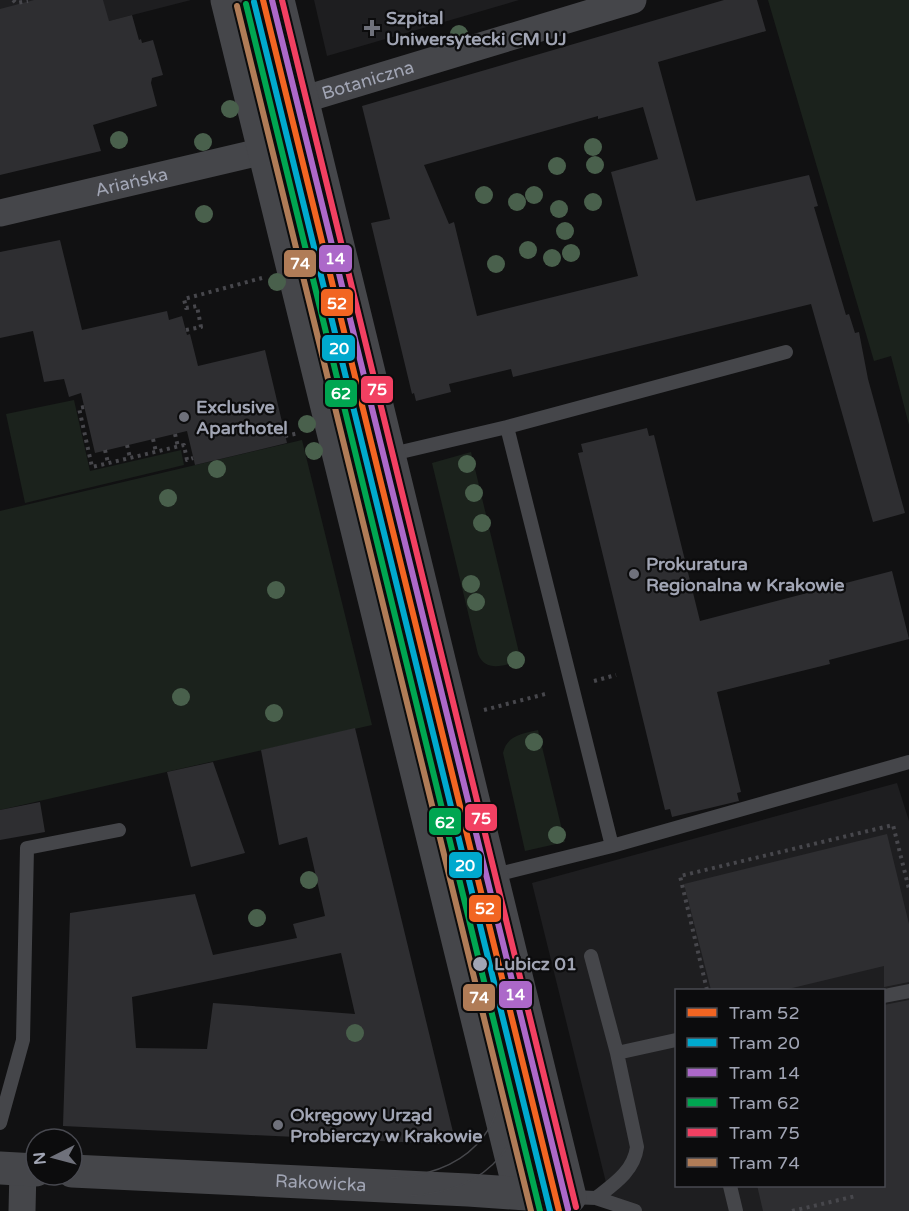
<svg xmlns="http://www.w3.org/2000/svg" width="909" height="1211" font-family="'Varela Round',sans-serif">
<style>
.built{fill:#1e1e20;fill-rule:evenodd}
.green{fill:#1b221c}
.building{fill:#2e2e31;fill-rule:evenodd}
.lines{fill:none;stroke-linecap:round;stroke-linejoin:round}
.path{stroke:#47474c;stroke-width:4;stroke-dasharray:3 4.5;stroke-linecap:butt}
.service{stroke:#45464a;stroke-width:14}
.minor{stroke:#45464a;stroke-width:27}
.tertiary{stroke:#45464a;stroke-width:33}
.tram{stroke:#46474b;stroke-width:1.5}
.tram-1-casing{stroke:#0c0c0d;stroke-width:10}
.tram-2-casing{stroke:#0c0c0d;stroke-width:10}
.tram-3-casing{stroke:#0c0c0d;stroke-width:10}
.tram-4-casing{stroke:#0c0c0d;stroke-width:10}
.tram-5-casing{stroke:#0c0c0d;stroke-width:10}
.tram-6-casing{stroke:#0c0c0d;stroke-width:10}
.tram-1{stroke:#f26522;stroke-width:6}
.tram-2{stroke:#00a9ce;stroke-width:6}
.tram-3{stroke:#ac68c9;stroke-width:6}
.tram-4{stroke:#00a651;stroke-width:6}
.tram-5{stroke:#f24062;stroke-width:6}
.tram-6{stroke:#b07c57;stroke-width:6}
.tree{fill:#49604c}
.poi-dot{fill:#6f717b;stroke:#0c0c0d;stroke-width:2}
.stop-dot{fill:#a1a5b4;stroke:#0c0c0d;stroke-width:2}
.labels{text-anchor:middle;stroke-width:4.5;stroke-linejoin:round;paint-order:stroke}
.poi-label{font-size:18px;font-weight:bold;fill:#a1a5b4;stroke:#0c0c0d;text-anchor:start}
.street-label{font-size:18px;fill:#a1a5b4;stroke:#0c0c0d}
.stop-label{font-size:18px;font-weight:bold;fill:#a1a5b4;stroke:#0c0c0d;text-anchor:start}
.line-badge{stroke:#0c0c0d;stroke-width:2}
.badge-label{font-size:16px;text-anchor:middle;font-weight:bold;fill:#fff}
</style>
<rect width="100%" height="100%" fill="#111112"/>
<path class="built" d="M0 0H191L0 49Z
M314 0H519L327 56Z
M897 783 909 821V1211H613L532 883ZM676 990H884V1186H676Z"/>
<path class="green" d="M768 0H909V425L891 356 874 361Z
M74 400 90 471 181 450 184 465 25 503 6 414Z
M302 440 372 725 0 810V511Z
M471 452 521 661C506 664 486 674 478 654L432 463Z
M538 730 565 842 525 851 503 753C507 735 522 734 538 730Z"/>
<path class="building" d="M34 0H103L109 21 132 15 139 40 141 39 142 43 153 40 163 75 152 78 151 83 157 106 93 125 101 151 0 175V9Z
M724 0H757L766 31 658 62 696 201 809 175 818 206 814 207 846 315 849 314 855 333 859 332 868 379 905 513 873 522 811 304 513 377 511 369 449 384 451 392 416 401 414 393 412 394 371 223 390 219 362 106ZM643 107 658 159 611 172 638 276 477 316 454 222 449 224 424 165 598 116V119Z
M60 240 82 330 167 311 169 320 182 316 187 335 190 334 198 366 265 350 287 443 195 465 187 431 95 453 81 393 69 397 64 379 44 382 33 331 0 338V252Z
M647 428 649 436 654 435 700 621 892 571 909 639 829 660 830 664 717 692 741 792 737 793 739 801 672 817 670 809 665 810 578 453 583 452 581 444Z
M355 728 453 1132 443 1144 63 1126 70 913 195 894 213 955 297 938 293 924 325 916 307 837 279 845 261 750ZM341 953 355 1014 213 1003 207 1049 136 1048 132 997Z
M213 762 245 853 191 867 167 772Z
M40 802 45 832 0 840V810Z
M887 834 909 924V982L884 987V966L784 990H711L684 884Z
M909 1000V1211H763L757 1185H884V1005Z"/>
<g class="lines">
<path class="path" d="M13 0 16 3 28 1
M186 330 201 327 197 306 186 308 184 299 262 278
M84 407 79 408 92 467 184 445 187 460 193 458
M175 434 178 447
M285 436 299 433
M153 439 156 452
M127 445 130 458
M105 450 108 463
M594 681 616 675
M484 710 549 693
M707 990 680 876 893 825 909 889
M792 1211 856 1196"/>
<path class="service" d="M507 427 612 846
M388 455 507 427 786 352
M491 876 612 846 909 762
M591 956 617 1053 637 1147C634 1171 614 1184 596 1198
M884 996 909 991
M617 1053 676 1040
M0 1123 23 1040 27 848 119 830
M730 1186 736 1211
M570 1197 596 1198 635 1211"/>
<g class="minor">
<path id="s1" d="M0 213 264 151 276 140 302 100 633 0"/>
<path d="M22 1211 23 1169"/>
</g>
<g class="tertiary">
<path d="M227 0 520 1193"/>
<path d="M0 1168 36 1170"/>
<path id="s2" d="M72 1171 468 1190 570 1197 278 0"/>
</g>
<path class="tram" d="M387 1178C463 1176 512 1133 500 1053
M409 1196C491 1191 533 1141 521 1059"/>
<defs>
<path id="tram-1" d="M263 0 559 1211"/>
<path id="tram-2" d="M254 2 550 1211"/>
<path id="tram-3" d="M272 0 568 1209"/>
<path id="tram-4" d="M246 4 540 1211"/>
<path id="tram-5" d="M282 0 576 1207"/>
<path id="tram-6" d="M237 6 531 1211"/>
</defs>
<use href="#tram-1" class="tram-1-casing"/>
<use href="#tram-2" class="tram-2-casing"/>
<use href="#tram-3" class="tram-3-casing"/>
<use href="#tram-4" class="tram-4-casing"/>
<use href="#tram-5" class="tram-5-casing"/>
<use href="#tram-6" class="tram-6-casing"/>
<use href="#tram-1" class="tram-1"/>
<use href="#tram-2" class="tram-2"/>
<use href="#tram-3" class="tram-3"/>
<use href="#tram-4" class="tram-4"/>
<use href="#tram-5" class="tram-5"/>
<use href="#tram-6" class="tram-6"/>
</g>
<g class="tree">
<circle cx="459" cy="34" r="9"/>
<circle cx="230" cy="109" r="9"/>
<circle cx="119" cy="140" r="9"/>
<circle cx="203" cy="142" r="9"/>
<circle cx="593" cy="147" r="9"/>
<circle cx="595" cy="165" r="9"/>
<circle cx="557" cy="166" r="9"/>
<circle cx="484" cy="195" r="9"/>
<circle cx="534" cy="195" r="9"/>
<circle cx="517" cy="202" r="9"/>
<circle cx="593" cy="202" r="9"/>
<circle cx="559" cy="209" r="9"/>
<circle cx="204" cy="214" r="9"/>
<circle cx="565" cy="231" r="9"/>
<circle cx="528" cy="250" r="9"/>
<circle cx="571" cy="253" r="9"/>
<circle cx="552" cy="258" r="9"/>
<circle cx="496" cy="264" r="9"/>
<circle cx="277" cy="282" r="9"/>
<circle cx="307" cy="424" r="9"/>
<circle cx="314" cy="451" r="9"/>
<circle cx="467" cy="464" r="9"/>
<circle cx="217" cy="469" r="9"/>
<circle cx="474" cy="493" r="9"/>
<circle cx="168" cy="498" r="9"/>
<circle cx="482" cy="523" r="9"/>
<circle cx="471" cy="584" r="9"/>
<circle cx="276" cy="590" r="9"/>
<circle cx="476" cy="602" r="9"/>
<circle cx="516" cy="660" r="9"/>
<circle cx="181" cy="697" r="9"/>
<circle cx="274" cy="713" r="9"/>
<circle cx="534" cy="742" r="9"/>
<circle cx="557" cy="835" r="9"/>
<circle cx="309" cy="880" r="9"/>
<circle cx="257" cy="918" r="9"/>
<circle cx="355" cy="1033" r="9"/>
</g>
<g class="poi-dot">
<path d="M369 19h6v6h6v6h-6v6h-6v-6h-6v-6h6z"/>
<circle cx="184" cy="417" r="6"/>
<circle cx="634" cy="574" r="6"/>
<circle cx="278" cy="1125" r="6"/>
</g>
<circle class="stop-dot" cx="480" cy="964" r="8"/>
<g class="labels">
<g class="poi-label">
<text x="386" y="24">Szpital<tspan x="386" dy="21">Uniwersytecki CM UJ</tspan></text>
<text x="196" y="413">Exclusive<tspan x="196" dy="21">Aparthotel</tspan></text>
<text x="646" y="570">Prokuratura<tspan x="646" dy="21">Regionalna w Krakowie</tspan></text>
<text x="290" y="1121">Okręgowy Urząd<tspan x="290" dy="21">Probierczy w Krakowie</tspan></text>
</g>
<g class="street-label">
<text dy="6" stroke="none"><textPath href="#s1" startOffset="404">Botaniczna</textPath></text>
<text dy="6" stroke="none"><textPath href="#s1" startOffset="135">Ariańska</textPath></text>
<text dy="6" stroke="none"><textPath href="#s2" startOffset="249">Rakowicka</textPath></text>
</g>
<g class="stop-label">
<text x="494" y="970">Lubicz 01</text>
</g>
</g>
<g class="line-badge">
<rect x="318" y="244" width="35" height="29" rx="6" fill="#ac68c9"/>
<rect x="283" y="249" width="34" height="29" rx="6" fill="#b07c57"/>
<rect x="320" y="288" width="34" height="29" rx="6" fill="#f26522"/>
<rect x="321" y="334" width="35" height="28" rx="6" fill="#00a9ce"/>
<rect x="360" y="375" width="34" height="29" rx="6" fill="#f24062"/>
<rect x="324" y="379" width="34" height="29" rx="6" fill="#00a651"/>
<rect x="464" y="803" width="34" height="29" rx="6" fill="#f24062"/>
<rect x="428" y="807" width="34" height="29" rx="6" fill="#00a651"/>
<rect x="448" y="851" width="35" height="28" rx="6" fill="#00a9ce"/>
<rect x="468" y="894" width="34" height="29" rx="6" fill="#f26522"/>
<rect x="498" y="980" width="35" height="29" rx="6" fill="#ac68c9"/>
<rect x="462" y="983" width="34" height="29" rx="6" fill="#b07c57"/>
</g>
<g class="badge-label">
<text x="335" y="264">14</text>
<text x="300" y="269">74</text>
<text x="337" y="309">52</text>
<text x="339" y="354">20</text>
<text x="377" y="395">75</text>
<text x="341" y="399">62</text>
<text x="481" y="824">75</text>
<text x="445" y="828">62</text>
<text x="465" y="871">20</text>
<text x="485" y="914">52</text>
<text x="515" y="1000">14</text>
<text x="479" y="1003">74</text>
</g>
<rect x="675" y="989" width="210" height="198" fill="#0c0c0d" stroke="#484950" stroke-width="1.5"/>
<rect x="687" y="1008" width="30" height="9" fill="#f26522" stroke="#484950" stroke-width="1.5"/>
<text x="729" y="1019" font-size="18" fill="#a1a5b4">Tram 52</text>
<rect x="687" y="1038" width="30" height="9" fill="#00a9ce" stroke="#484950" stroke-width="1.5"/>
<text x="729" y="1049" font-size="18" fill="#a1a5b4">Tram 20</text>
<rect x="687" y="1068" width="30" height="9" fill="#ac68c9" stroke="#484950" stroke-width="1.5"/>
<text x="729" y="1079" font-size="18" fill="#a1a5b4">Tram 14</text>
<rect x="687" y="1098" width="30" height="9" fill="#00a651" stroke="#484950" stroke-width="1.5"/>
<text x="729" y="1109" font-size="18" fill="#a1a5b4">Tram 62</text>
<rect x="687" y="1128" width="30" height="9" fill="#f24062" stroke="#484950" stroke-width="1.5"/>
<text x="729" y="1139" font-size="18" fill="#a1a5b4">Tram 75</text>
<rect x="687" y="1158" width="30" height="9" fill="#b07c57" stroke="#484950" stroke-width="1.5"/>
<text x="729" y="1169" font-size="18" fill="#a1a5b4">Tram 74</text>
<g transform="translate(54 1157) rotate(264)"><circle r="28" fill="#0c0c0d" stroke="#484950" stroke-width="1.5"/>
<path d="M0-4.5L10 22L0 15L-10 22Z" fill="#6f717b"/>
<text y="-9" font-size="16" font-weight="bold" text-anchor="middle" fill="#a1a5b4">N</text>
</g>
</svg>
